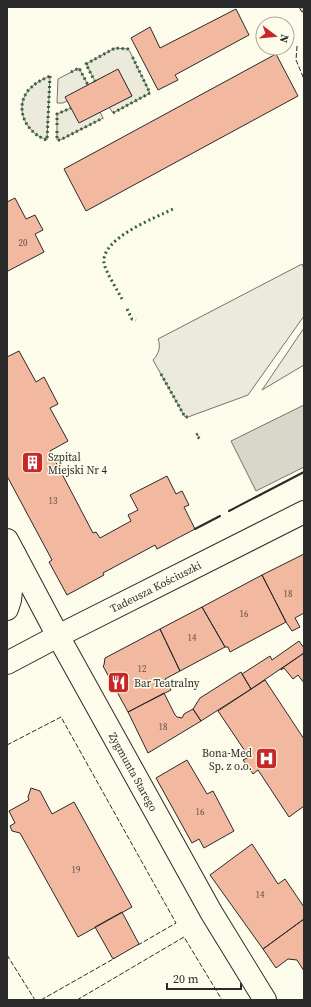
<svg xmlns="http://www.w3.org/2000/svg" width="311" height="1007" font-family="'Source Serif 4',serif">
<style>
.green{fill:#ecebdb;stroke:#74746e}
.water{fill:#d8d7c9;stroke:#74746e}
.building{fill:#f2b8a0;stroke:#2b2b2b}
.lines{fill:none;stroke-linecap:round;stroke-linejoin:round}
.minor-casing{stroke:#2b2b2b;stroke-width:24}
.tertiary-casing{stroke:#2b2b2b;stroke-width:24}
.minor{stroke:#fdfbea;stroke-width:22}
.tertiary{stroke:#fdfbea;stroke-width:22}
.hedge{stroke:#34623c;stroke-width:3;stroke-dasharray:2 3;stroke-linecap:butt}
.fence{stroke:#2b2b2b;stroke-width:1;stroke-dasharray:5 2;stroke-linecap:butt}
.wall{stroke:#2b2b2b;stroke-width:2}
.labels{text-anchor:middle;stroke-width:3;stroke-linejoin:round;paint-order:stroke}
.number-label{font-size:9px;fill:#5d4e48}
.poi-label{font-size:11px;fill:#2b2b2b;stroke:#fdfbea;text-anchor:start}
.street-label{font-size:11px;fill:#2b2b2b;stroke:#fdfbea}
</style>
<rect width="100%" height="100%" fill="#fdfbea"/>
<path class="green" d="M115 48 128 49 130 52 150 93 113 113 109 107 132 96 118 70 95 81 86 64Z
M79 68 88 85 67 101 63 103H57L58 79Z
M50 76 47 140C28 134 14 111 27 92 33 84 41 80 50 76Z
M71 108 100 112 103 118 60 140H57V114Z
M302 264 304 269V316L248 395 188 417H185L153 360C159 354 161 346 158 339Z
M304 328V365L262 390Z"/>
<path class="water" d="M304 405V467L256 491 231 441Z"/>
<path class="building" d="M299 7H304V11L302 12Z
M236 9 249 35 175 75 178 80 158 90 131 38 150 27 160 48Z
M276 54 298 96 86 211 64 169Z
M118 69 132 96 79 123 65 97Z
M15 198 26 219 35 215 43 230 35 234 44 252 8 271 7 269V202Z
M19 351 36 382 44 377 58 404 50 408 68 441 50 451 93 533 96 532 100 538 131 521 128 515 138 510 130 495 167 476 176 494 182 491 189 505 184 507 195 529 157 549 155 545 103 573 104 575 67 595 49 562 52 560 7 476V357Z
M304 554V613L295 618 300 627 292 631 286 622 262 575Z
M262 575 286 622 230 652 228 647H225L202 607Z
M202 607 225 647 180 671 160 629Z
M160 629 180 671 165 679 171 690 128 712 103 666 104 665 105 658Z
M299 641 304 648V653L251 689 242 674 270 656 272 660Z
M304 653V683L298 675 293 679 284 668 281 670V669Z
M241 672 251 689 201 721 193 709 200 698Z
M265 680 304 739V806L289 817 258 770 253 774 243 760 249 757 218 711Z
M164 693 175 715 177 717 182 718 184 714 193 709 201 721 148 753 128 712Z
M187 760 207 794 213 791 234 831 204 848 199 839 192 843 156 778Z
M31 788 40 791 52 814 74 802 132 907 78 937 20 833 12 831 10 826 15 823 9 811 29 800 28 797Z
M252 844 278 884 285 879 304 907V919L263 949 210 875Z
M122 912 139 944 113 959 95 927Z
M304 919V971L297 960 288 959 276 968 263 949Z"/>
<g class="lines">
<defs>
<g id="minor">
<path id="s1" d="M7 540 58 636 211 912 265 1000"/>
<path d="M7 609 10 600 15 555"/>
</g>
<g id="tertiary">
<path id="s2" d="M7 663 58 636 304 512"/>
</g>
</defs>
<use href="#minor" class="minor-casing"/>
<use href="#tertiary" class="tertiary-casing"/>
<use href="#minor" class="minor"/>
<use href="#tertiary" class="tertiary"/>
<path class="hedge" d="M71 72 79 68 88 85
M50 76 47 140C28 134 14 111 27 92 33 84 41 80 50 76Z
M95 82 86 64 115 48 128 49 130 52
M113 113 150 93 132 56
M57 125V114L71 108
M57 131V140H60L103 118
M122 299C118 291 105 271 104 263 101 238 155 218 173 209
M127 309 132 319 136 320
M161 374 185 417H188
M198 434 196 435 201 440"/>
<path class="fence" d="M297 46 296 60 304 79
M7 745 61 717 176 923 138 945
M7 955 35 1000
M41 1000 115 958
M77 1000 184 937 222 1000"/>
<path class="wall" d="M229 511 304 472
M195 529 220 516"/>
</g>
<defs>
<symbol id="building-square" viewBox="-11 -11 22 22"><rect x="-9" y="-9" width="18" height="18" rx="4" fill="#c62828" stroke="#fdfbea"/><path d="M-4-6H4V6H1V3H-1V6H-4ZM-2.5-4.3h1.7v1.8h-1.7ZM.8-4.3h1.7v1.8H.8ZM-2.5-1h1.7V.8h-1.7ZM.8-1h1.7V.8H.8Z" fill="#fff"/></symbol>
<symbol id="restaurant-square" viewBox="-11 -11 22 22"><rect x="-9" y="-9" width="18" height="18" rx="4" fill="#c62828" stroke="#fdfbea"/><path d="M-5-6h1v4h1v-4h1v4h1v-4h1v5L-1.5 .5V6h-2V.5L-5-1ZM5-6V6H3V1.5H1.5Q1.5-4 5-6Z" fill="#fff"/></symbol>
<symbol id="hospital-square" viewBox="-11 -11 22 22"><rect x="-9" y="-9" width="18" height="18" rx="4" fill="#c62828" stroke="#fdfbea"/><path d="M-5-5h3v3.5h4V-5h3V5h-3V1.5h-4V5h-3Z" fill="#fff"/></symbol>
</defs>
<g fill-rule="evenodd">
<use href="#building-square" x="20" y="450" width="25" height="25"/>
<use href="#restaurant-square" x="106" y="670" width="25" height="25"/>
<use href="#hospital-square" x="254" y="746" width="25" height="25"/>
</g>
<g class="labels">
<g class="number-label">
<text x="23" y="246">20</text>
<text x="53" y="504">13</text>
<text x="288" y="597">18</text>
<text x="244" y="617">16</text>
<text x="192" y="641">14</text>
<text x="142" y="672">12</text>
<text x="163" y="730">18</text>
<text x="200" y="815">16</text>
<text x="76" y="873">19</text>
<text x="260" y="898">14</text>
</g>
<g class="poi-label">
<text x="48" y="461">Szpital<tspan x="48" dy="13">Miejski Nr 4</tspan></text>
<text x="134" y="687">Bar Teatralny</text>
<text x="252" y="757" text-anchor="end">Bona-Med<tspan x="252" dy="13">Sp. z o.o.</tspan></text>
</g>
<g class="street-label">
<text dy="4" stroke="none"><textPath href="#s2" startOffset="167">Tadeusza Kościuszki</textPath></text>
<text dy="4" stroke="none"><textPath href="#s1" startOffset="264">Zygmunta Starego</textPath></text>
</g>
</g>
<rect width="311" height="1007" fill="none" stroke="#2b2b2b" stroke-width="16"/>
<g transform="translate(275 36) rotate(106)"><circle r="19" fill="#fdfbea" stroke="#a9a89e"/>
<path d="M0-3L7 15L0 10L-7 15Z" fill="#c62828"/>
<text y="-6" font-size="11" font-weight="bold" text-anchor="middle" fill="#2b2b2b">N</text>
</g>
<path d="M167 983v6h74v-6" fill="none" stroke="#2b2b2b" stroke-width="2"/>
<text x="173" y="983" font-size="12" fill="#2b2b2b" stroke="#fdfbea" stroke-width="3" paint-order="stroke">20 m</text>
</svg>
